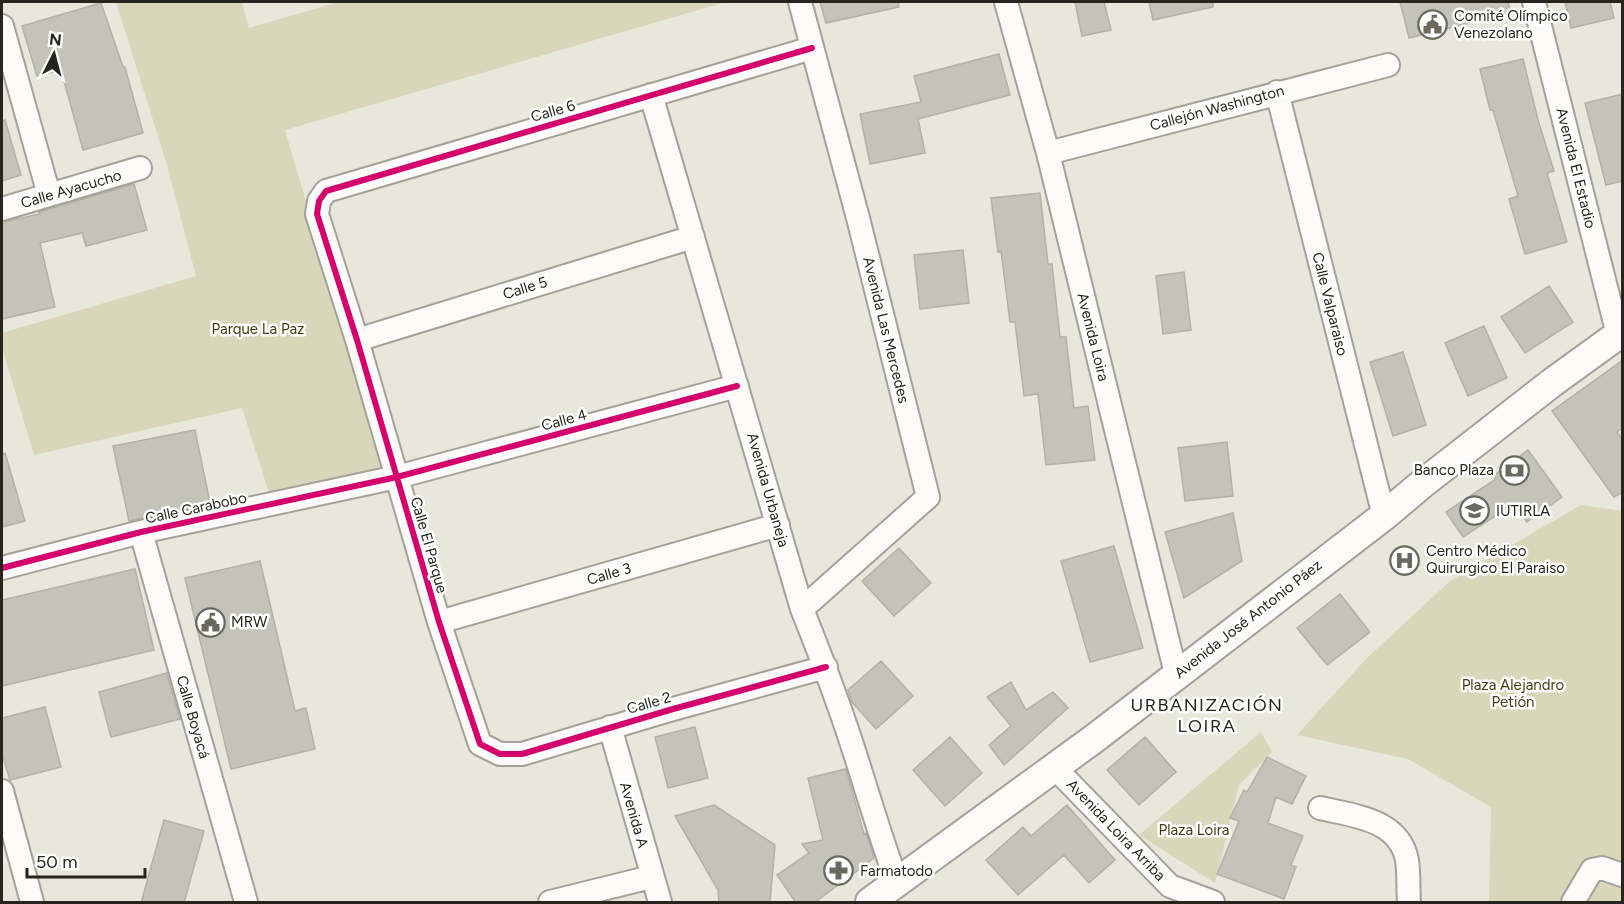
<svg xmlns="http://www.w3.org/2000/svg" width="1624" height="904" font-family="Figtree,sans-serif">
<style>
.green{fill:#d9d6b9}
.building{fill:#c4c3b9;stroke:#b2b1a8;stroke-width:1.5}
.lines{fill:none;stroke-linecap:round;stroke-linejoin:round}
.minor-casing{stroke:#a3a299;stroke-width:26}
.major-casing{stroke:#a3a299;stroke-width:32}
.minor{stroke:#fcfbfa;stroke-width:22}
.major{stroke:#fcfbfa;stroke-width:28}
.cycleway-casing{stroke:#fff;stroke-width:10}
.cycleway{stroke:#d6006c;stroke-width:6}
.labels{text-anchor:middle;stroke-width:5;stroke-linejoin:round;paint-order:stroke}
.poi-label{font-size:15px;fill:#26251d;stroke:#fff;text-anchor:start}
.street-label{font-size:15px;fill:#26251d;stroke:#fff}
.park-label{font-size:15px;fill:#433e11;stroke:#fff}
.quarter-label{font-size:18px;letter-spacing:1.5px;fill:#26251d;stroke:#fff}
</style>
<rect width="100%" height="100%" fill="#e8e7db"/>
<path class="green" d="M116 2H242L249 28 338 2H726L285 130 385 470 269 493 242 408 34 455 2 347V333L196 276 167 165Z
M1581 505 1622 511V902H1489L1491 807 1408 759 1297 735 1366 659 1450 581Z
M1261 732 1272 752 1239 785 1215 883 1139 835Z"/>
<path class="building" d="M820 2H898L899 7 826 23Z
M1075 2H1104L1111 30 1082 36Z
M1149 2H1213V7L1153 20Z
M1400 2H1508L1511 13 1409 38Z
M1565 2H1610L1614 18 1571 28Z
M101 3 123 67H125L143 133 83 150 61 70 37 76 22 26Z
M999 54 1010 95 918 119 925 153 870 164 860 114 921 102 914 76Z
M1523 59 1538 120 1554 171 1547 173 1567 242 1525 254 1509 199 1518 196 1493 110H1490L1480 69Z
M1623 94V181L1606 185 1585 103Z
M5 120 21 175 2 181V121Z
M134 184 147 230 86 246 82 233 40 243 55 307 2 319V222L40 214 39 212Z
M1040 193 1048 264H1052L1060 337H1066L1074 408 1088 406 1095 460 1046 465 1038 394 1024 396 1015 322H1010L1001 251 998 252 991 198Z
M963 250 969 303 920 309 914 255Z
M1184 272 1191 330 1163 334 1156 276Z
M1549 286 1573 322 1525 353 1501 317Z
M1484 326 1507 378 1468 396 1445 343Z
M1403 352 1426 425 1393 436 1370 362Z
M1623 360V428L1617 432 1623 440V492L1614 497 1552 411Z
M195 430 210 503 129 521 113 446Z
M1227 442 1233 496 1185 501 1178 448Z
M1528 450 1562 497 1527 522 1514 504 1463 537 1446 512 1496 479 1493 476Z
M5 453 25 521 2 527V454Z
M1233 513 1242 561 1184 598 1165 532Z
M1114 546 1143 648 1090 662 1061 561Z
M899 548 931 583 894 616 862 581Z
M260 561 295 711 306 708 315 749 231 769 185 578Z
M135 569 154 650 2 686V600Z
M1340 594 1370 632 1327 665 1297 628Z
M881 661 913 696 876 729 852 702 848 690Z
M167 673 180 719 111 737 99 692Z
M1011 682 1026 710 1053 692 1068 708 1004 765 989 745 1011 726 987 697Z
M45 707 61 767 10 780 2 754V718Z
M695 727 708 778 668 788 655 737Z
M950 737 982 773 945 806 913 770Z
M1145 737 1176 772 1139 805 1107 770Z
M1267 757 1306 776 1292 804 1276 797 1268 823 1303 836 1291 865 1296 867 1284 899 1217 874 1239 821 1230 818 1244 790 1247 792Z
M846 769 864 834 866 833 874 858 814 903H796L777 875 809 853 802 844 823 840 808 778Z
M714 805 775 845 770 903H719L718 890 675 816Z
M1067 805 1115 860 1089 883 1064 855 1018 895 986 860 1023 827 1031 836Z
M164 820 204 831 184 903H141Z"/>
<g class="lines">
<defs>
<path id="minor" d="M800 2 858 218 928 497 802 609
M1006 2 1048 153 1176 674
M1534 2 1618 335
M2 26 49 195
M812 48 326 191 319 201 317 214 357 340 439 622 480 744 500 754H522L673 709 826 667
M1277 92 1384 516
M651 95 802 609C822 659 841 709 857 760 870 801 882 842 897 882
M1048 153 1388 65
M2 209 140 168
M357 340 693 237
M141 532 246 902
M2 568 141 532 397 477 737 386
M439 622 778 525
M610 727 660 902
M1055 768 1170 886 1213 902
M2 791 32 902
M1320 808C1354 816 1399 819 1407 860 1409 874 1408 889 1409 902
M550 902 651 877
M1573 902 1592 870 1602 868 1622 875"/>
<path id="major" d="M870 902 1095 738 1384 516 1422 484 1553 382 1622 332"/>
</defs>
<use href="#minor" class="minor-casing"/>
<use href="#major" class="major-casing"/>
<use href="#minor" class="minor"/>
<use href="#major" class="major"/>
<defs>
<path id="cycleway" d="M812 48 326 191 319 201 317 214 357 340 439 622 480 744 500 754H522L673 709 826 667
M2 568 141 532 397 477 737 386"/>
</defs>
<use href="#cycleway" class="cycleway-casing"/>
<use href="#cycleway" class="cycleway"/>
</g>
<defs>
<symbol id="civic-ring" viewBox="-11 -11 22 22"><circle r="9.5" fill="#fff" stroke="#6a6960" stroke-width="1.5"/><path d="M-.6-6.5H3V-4.5H.6V-3L4-1V1h2V6H-6V1h2V-1L-.6-3ZM-1.2 2.5V6h2.4V2.5Z" fill="#6a6960"/></symbol>
<symbol id="bank-ring" viewBox="-11 -11 22 22"><circle r="9.5" fill="#fff" stroke="#6a6960" stroke-width="1.5"/><path d="M-6-4H6V4H-6ZM0-2.3a2.3 2.3 0 1 0 0 4.6a2.3 2.3 0 1 0 0-4.6Z" fill="#6a6960"/></symbol>
<symbol id="university-ring" viewBox="-11 -11 22 22"><circle r="9.5" fill="#fff" stroke="#6a6960" stroke-width="1.5"/><path d="M0-5L7-2L0 1L-7-2ZM-4 1L0 2.5L4 1V4Q0 6-4 4Z" fill="#6a6960"/></symbol>
<symbol id="hospital-ring" viewBox="-11 -11 22 22"><circle r="9.5" fill="#fff" stroke="#6a6960" stroke-width="1.5"/><path d="M-5-5h3v3.5h4V-5h3V5h-3V1.5h-4V5h-3Z" fill="#6a6960"/></symbol>
<symbol id="pharmacy-ring" viewBox="-11 -11 22 22"><circle r="9.5" fill="#fff" stroke="#6a6960" stroke-width="1.5"/><path d="M-2-6h4v4h4v4h-4v4h-4v-4h-4v-4h4Z" fill="#6a6960"/></symbol>
</defs>
<g fill-rule="evenodd">
<use href="#civic-ring" x="1416" y="8" width="33" height="33"/>
<use href="#bank-ring" x="1498" y="454" width="33" height="33"/>
<use href="#university-ring" x="1458" y="494" width="33" height="33"/>
<use href="#hospital-ring" x="1388" y="544" width="33" height="33"/>
<use href="#civic-ring" x="194" y="606" width="33" height="33"/>
<use href="#pharmacy-ring" x="822" y="854" width="33" height="33"/>
</g>
<g class="labels">
<g class="poi-label">
<text x="1454" y="21">Comité Olímpico<tspan x="1454" dy="17">Venezolano</tspan></text>
<text x="1494" y="475" text-anchor="end">Banco Plaza</text>
<text x="1496" y="516">IUTIRLA</text>
<text x="1426" y="556">Centro Médico<tspan x="1426" dy="17">Quirurgico El Paraiso</tspan></text>
<text x="231" y="627">MRW</text>
<text x="860" y="876">Farmatodo</text>
</g>
<g class="street-label">
<text transform="translate(1217 108) rotate(-15)" y="5">Callejón Washington</text>
<text transform="translate(553 111) rotate(-16)" y="5">Calle 6</text>
<text transform="translate(1576 168) rotate(76)" y="5">Avenida El Estadio</text>
<text transform="translate(71 189) rotate(-16)" y="5">Calle Ayacucho</text>
<text transform="translate(525 288) rotate(-17)" y="5">Calle 5</text>
<text transform="translate(1330 304) rotate(76)" y="5">Calle Valparaiso</text>
<text transform="translate(886 330) rotate(76)" y="5">Avenida Las Mercedes</text>
<text transform="translate(1093 337) rotate(76)" y="5">Avenida Loira</text>
<text transform="translate(564 420) rotate(-15)" y="5">Calle 4</text>
<text transform="translate(768 490) rotate(74)" y="5">Avenida Urbaneja</text>
<text transform="translate(196 508) rotate(-12)" y="5">Calle Carabobo</text>
<text transform="translate(429 545) rotate(74)" y="5">Calle El Parque</text>
<text transform="translate(609 574) rotate(-16)" y="5">Calle 3</text>
<text transform="translate(1248 619) rotate(-38)" y="5">Avenida José Antonio Páez</text>
<text transform="translate(649 703) rotate(-16)" y="5">Calle 2</text>
<text transform="translate(193 717) rotate(74)" y="5">Calle Boyacá</text>
<text transform="translate(634 815) rotate(74)" y="5">Avenida A</text>
<text transform="translate(1116 830) rotate(46)" y="5">Avenida Loira Arriba</text>
</g>
<g class="park-label">
<text x="258" y="334">Parque La Paz</text>
<text x="1513" y="690">Plaza Alejandro<tspan x="1513" dy="17">Petión</tspan></text>
<text x="1194" y="835">Plaza Loira</text>
</g>
<g class="quarter-label">
<text x="1207" y="711">URBANIZACIÓN<tspan x="1207" dy="21">LOIRA</tspan></text>
</g>
</g>
<rect width="1624" height="904" fill="none" stroke="#26251d" stroke-width="6"/>
<g transform="translate(54 54) rotate(6)" stroke="#ffffff" stroke-width="4.5" paint-order="stroke">
<path d="M0-4.5L10 22L0 15L-10 22Z" fill="#26251d"/>
<text y="-9" font-size="16" font-weight="bold" text-anchor="middle" fill="#26251d">N</text>
</g>
<path d="M27 868v9h118v-9" fill="none" stroke="#26251d" stroke-width="3"/>
<text x="36" y="868" font-size="18" fill="#26251d" stroke="#ffffff" stroke-width="4.5" paint-order="stroke">50 m</text>
</svg>
